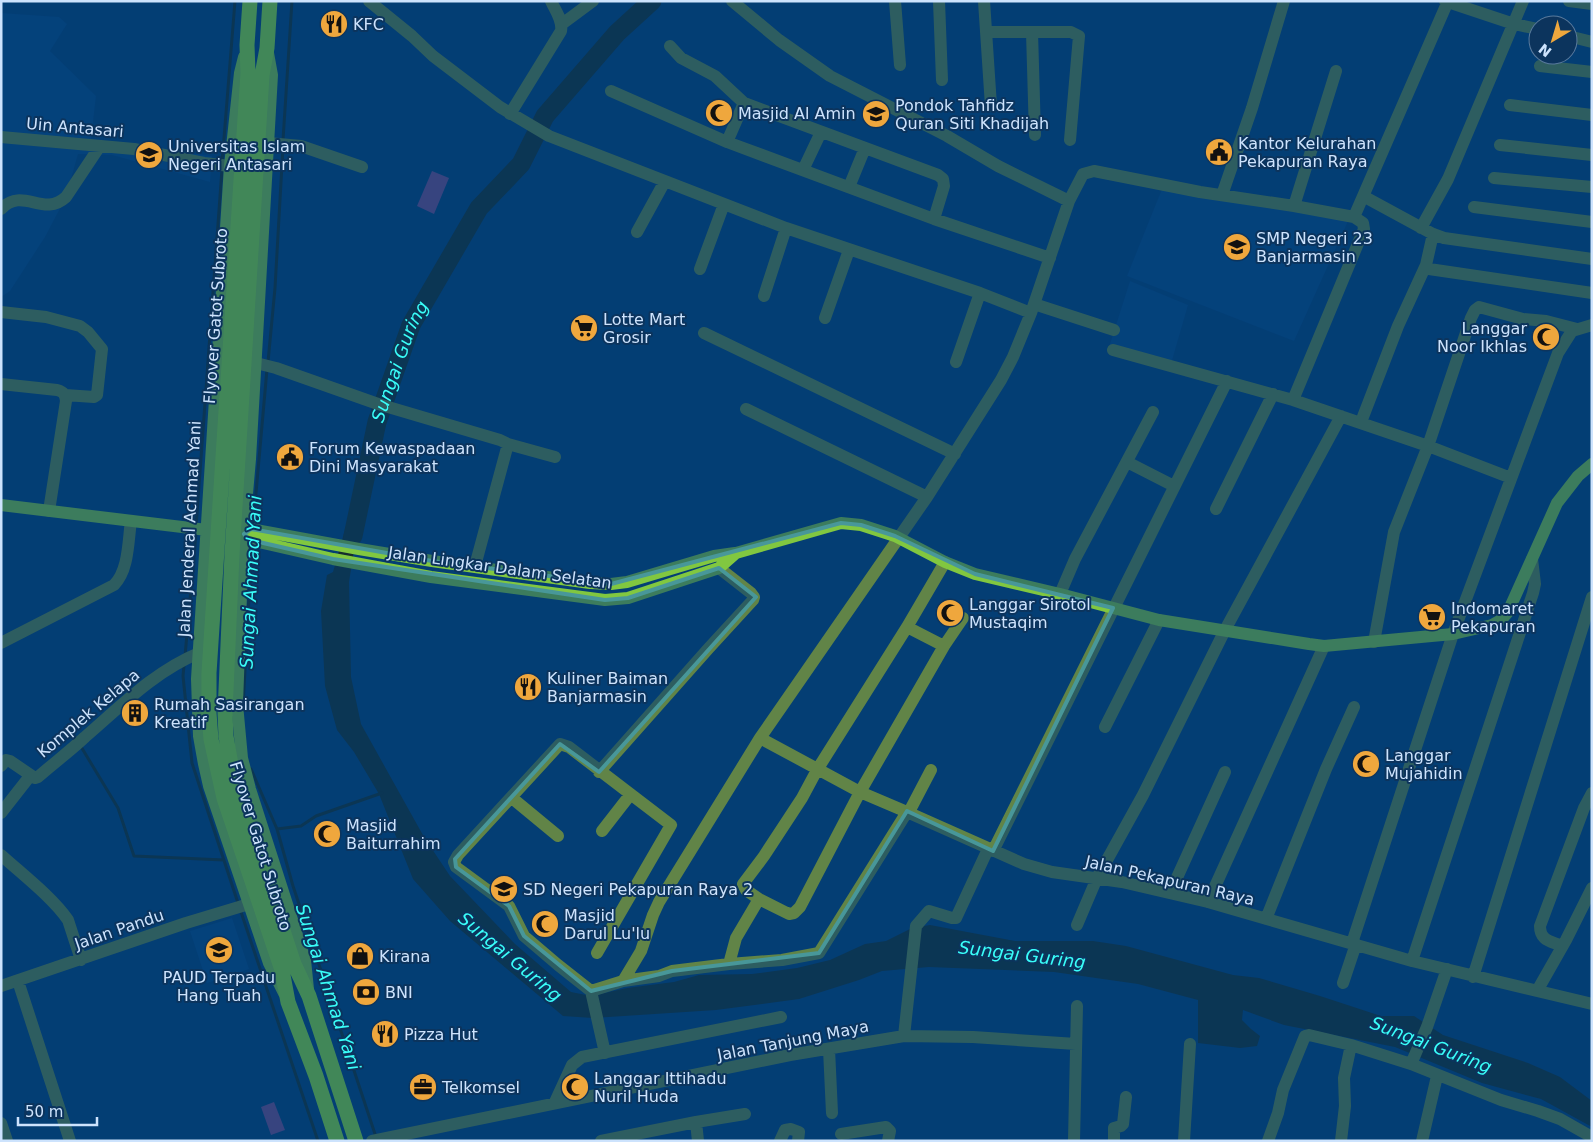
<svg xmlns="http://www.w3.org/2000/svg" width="1593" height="1142" font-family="'DejaVu Sans',sans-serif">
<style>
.built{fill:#064783}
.green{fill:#754c8c}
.water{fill:#152d2d}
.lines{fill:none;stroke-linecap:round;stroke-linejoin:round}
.stream{stroke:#152d2d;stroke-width:3}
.river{stroke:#152d2d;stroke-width:19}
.minor{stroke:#618447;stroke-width:12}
.major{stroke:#81c740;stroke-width:12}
.highway{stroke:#8de136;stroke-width:15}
.marked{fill:none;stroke:#489799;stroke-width:4;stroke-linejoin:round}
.labels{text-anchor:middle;stroke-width:4;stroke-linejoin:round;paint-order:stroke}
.poi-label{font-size:16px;fill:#cde3fd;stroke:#0c345d;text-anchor:start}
.street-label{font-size:16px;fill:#cde3fd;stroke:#0c345d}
.water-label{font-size:18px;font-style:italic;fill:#39fdf9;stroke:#0c345d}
</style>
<rect width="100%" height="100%" fill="#043e74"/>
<path class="built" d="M1 13 59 17 67 24 50 51 96 96 91 139 212 156 210 182 112 155 78 154 66 197 45 237 10 291 1 297Z
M1162 189 1349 219 1294 341 1127 276Z
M1130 281 1188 305 1171 364 1109 347Z
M232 918 249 969 207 983 190 931Z"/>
<path class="green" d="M432 171 449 178 434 214 417 206Z
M274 1102 285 1130 271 1135 261 1107Z"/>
<path class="water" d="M350 512H360L349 582 351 677 361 724 424 837 450 876 515 944 571 992 591 996 627 988 674 982 699 975 752 974 797 968 830 960 865 944 886 941 912 928 930 925 1015 941H1093L1126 946 1233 975 1259 978 1320 996 1381 1016H1414L1443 1035 1528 1063 1560 1077 1592 1101V1127L1541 1099 1482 1083 1395 1047 1284 1025 1243 1010 1242 1020 1251 1029 1260 1036 1257 1046 1240 1048 1198 1043V1000L1138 984 1054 972 929 967 882 971 859 980 799 999 716 1010 593 1018 563 1016 450 921 413 879 379 794 354 752 337 730 325 686 321 611 327 575 333 572Z"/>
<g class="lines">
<path class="stream" d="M283 140 292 1
M222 163 235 1
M268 362 275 288 283 147
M196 527 222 169
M253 527 267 369
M185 656 196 533
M184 665 183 676 192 763 238 903
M243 706 252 543
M68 725 76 739
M80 745 118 808 134 856 224 860
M251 769 277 829 293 886 376 1137
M277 829 301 826 316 816 382 793
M240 909 318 1141"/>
<path class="river" id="s1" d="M353 536 377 422 411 325 479 208 521 164 545 116 617 33 652 1"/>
<path class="minor" d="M369 1 412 36 433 56 500 107 549 136 786 228 980 293 1031 313
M732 1 779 40 830 76 947 136 998 166 1069 201
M895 1 900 65
M939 1 942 80
M984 1 991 106
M1445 1 1514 24 1538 29
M1569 1 1592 4
M562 24 593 1
M986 32H1071L1079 36 1070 140
M1032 32 1035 135
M1568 36 1592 42
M670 46 681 58 715 76 744 103 938 175 943 179 944 186 934 219
M1540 66 1592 72
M611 91 727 142 934 219 1050 258
M1510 105 1592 115
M510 114 561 31C563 20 555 10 551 1
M1 137 134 149 204 163 230 166
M727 142 744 103
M268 143 301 146 362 167
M1500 145 1592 155
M803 170 821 132
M1494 178 1592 187
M849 187 865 148
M1222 195 1252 108 1284 1
M1363 196 1433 234 1444 238 1592 259
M1294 206 1336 71
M1474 207 1592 222
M1 209C23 186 43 218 66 197L100 146
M1354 217 1448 1
M1421 228 1448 179 1523 1
M637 232 665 181
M1433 234 1426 265 1429 269 1592 293
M700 269 724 204
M764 296 786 228
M1034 304 1114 330
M1 312 46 317 80 326 88 332 102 349 97 395 94 397 65 395
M825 318 849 250
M704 333 955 454
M1113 350 1293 400 1428 446 1511 478
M956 362 980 293
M256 363 276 368 378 404 500 440 508 444 475 566
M1 384 57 390C64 392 65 394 66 401L49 511
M746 409 927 497
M1361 422 1398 326 1426 265
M508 444 555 457
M1127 462 1174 486
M1216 509 1273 394
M1060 594 1075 559 1153 412
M907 627 944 646
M1374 642 1394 532 1428 446 1471 318 1475 310 1479 307 1523 319 1546 321 1577 329
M1 643 114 585C129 570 128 541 131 521
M1105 727 1159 620
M760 738 860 792 907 812 1024 864 1052 872 1122 882 1208 902 1412 961 1592 1004
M1 766 6 760 10 761 35 778 38 777C54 763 70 751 85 737 121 706 155 671 199 653
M599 772 708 649 753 600 754 597 751 593 719 568
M512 798 558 836
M909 812 931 770
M1 813 30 776
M602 831 630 795
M993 851 1227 381
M1 855C22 874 52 897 68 920L81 960
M1170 893 1225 772
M759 899 746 890 743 884 764 856 802 798 817 770 907 627 945 562
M1208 902 1324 646
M1266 919 1326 769 1354 707
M1077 925 1097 878 1143 795 1225 630 1341 416
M1352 943 1453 634 1558 353 1572 331 1592 325
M1562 946C1551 941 1540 941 1540 926L1584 808 1592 793
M597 953 671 825 569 747 560 744 458 855 454 862 456 867 509 906 524 936 558 965 591 991 605 1053
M1412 961 1533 593 1535 584 1532 559
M729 964 736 938 759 899 789 914 794 913 800 907 860 792 944 646 963 618
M1473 977 1592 597
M18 981 70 1141
M623 981 641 951 653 915 659 902 760 738 927 497 1001 380 1013 357 1031 313 1069 201 1083 174 1094 171 1200 192 1294 206 1354 217 1363 223 1364 229 1293 400
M1343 983 1356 944
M1 986 186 923 249 904
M591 991 623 981 659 976 672 971 729 964 782 960 819 953 907 812
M1537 991 1566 940 1592 888
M904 1036 916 926 929 911 952 918H956L988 849
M829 1049 832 1113
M1411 1064 1427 1027 1447 969
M555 1102 572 1065 582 1057 781 1017
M696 1122 745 1114
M1 1123 7 1141
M841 1134 886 1127 890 1131 888 1141
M372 1141 790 1055 904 1036 973 1037 1076 1044
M601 1141 696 1122 698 1141
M780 1141 785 1130 791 1129 799 1132 798 1141
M1074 1141 1077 1006
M1114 1141V1128L1121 1126 1123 1124 1126 1097
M1184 1141 1190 1044
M1268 1141 1278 1113 1283 1090 1305 1036 1309 1035 1351 1045 1411 1064 1501 1100 1538 1111 1560 1119 1592 1137
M1341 1141 1345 1106 1344 1078 1351 1045
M1422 1141 1437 1076"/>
<path class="major" d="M268 53 272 75 250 459 243 540 237 704 242 758 250 789 305 960 308 989
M244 57 240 73 230 166 197 679 199 736 204 764 209 786 269 963 284 993
M1 505 215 531
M237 533 244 534 251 529 359 549 432 561 590 583 611 584 627 582 714 556 735 553
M244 534 250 540 333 559 431 577 605 600 628 598 719 568 736 553 841 523 861 525 895 536 945 562 975 574 1060 594 1159 620 1309 644 1324 646 1453 634 1492 625 1501 620 1508 612 1557 503 1578 476 1592 464"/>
<path class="highway" d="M250 1 247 45 248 73 209 673V713L211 739 224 798 282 970 288 1002 316 1076 337 1141
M270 1 267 48 262 75 232 554 225 713 226 736 230 759 238 794 294 964 309 996 356 1141"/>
</g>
<path d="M0 0H1593V1142H0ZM841 523 861 525 895 536 975 574 1113 608 993 851 907 811 819 953 672 971 591 991 524 936 509 906 456 867 455 859 560 744 599 772 756 597 719 568 628 598 605 600 333 559 250 540 244 534 251 529 432 561 611 584Z" fill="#043e74" fill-opacity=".55" fill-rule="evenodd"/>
<path class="marked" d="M841 523 861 525 895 536 975 574 1113 608 993 851 907 811 819 953 672 971 591 991 524 936 509 906 456 867 455 859 560 744 599 772 756 597 719 568 628 598 605 600 333 559 250 540 244 534 251 529 432 561 611 584Z"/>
<defs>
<symbol id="restaurant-disc" viewBox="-11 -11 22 22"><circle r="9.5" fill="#efa73d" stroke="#0c345d"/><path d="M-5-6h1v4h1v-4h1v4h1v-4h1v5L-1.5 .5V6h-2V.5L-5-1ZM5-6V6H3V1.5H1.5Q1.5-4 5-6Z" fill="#111"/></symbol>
<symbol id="mosque-disc" viewBox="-11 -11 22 22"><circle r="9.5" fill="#efa73d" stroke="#0c345d"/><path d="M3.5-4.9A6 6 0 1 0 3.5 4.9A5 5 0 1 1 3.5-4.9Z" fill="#111"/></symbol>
<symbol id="school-disc" viewBox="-11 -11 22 22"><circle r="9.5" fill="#efa73d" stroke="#0c345d"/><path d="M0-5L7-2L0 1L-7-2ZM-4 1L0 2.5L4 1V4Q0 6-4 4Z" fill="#111"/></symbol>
<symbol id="civic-disc" viewBox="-11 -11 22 22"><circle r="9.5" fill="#efa73d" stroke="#0c345d"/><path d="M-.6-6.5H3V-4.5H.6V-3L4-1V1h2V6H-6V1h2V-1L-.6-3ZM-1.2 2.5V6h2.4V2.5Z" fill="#111"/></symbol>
<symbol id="university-disc" viewBox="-11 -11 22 22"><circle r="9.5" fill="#efa73d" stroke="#0c345d"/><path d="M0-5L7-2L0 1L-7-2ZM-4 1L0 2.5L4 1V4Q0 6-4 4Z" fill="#111"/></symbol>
<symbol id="supermarket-disc" viewBox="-11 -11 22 22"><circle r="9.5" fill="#efa73d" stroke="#0c345d"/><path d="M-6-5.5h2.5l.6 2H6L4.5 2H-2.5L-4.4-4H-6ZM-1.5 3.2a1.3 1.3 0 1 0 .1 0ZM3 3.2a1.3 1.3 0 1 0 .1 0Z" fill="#111"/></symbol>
<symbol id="building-disc" viewBox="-11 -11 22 22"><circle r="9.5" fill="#efa73d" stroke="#0c345d"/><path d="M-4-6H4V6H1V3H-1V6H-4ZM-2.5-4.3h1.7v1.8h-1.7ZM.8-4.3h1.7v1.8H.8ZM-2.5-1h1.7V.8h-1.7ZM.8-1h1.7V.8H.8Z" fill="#111"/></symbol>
<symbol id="shop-disc" viewBox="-11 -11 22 22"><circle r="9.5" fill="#efa73d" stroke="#0c345d"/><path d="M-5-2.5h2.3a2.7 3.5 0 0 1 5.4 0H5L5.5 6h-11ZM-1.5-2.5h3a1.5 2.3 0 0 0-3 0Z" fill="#111"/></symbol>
<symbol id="bank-disc" viewBox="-11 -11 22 22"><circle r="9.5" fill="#efa73d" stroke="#0c345d"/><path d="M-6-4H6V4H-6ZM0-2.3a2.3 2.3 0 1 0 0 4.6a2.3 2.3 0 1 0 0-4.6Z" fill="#111"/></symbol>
<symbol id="office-disc" viewBox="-11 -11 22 22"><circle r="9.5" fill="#efa73d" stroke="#0c345d"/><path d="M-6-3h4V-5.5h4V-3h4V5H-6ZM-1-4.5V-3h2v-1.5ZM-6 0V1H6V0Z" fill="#111"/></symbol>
</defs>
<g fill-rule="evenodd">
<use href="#restaurant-disc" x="318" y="8" width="32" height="32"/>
<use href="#mosque-disc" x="703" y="97" width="32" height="32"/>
<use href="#school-disc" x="860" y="98" width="32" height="32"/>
<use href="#civic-disc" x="1203" y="136" width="32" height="32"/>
<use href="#university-disc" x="133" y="139" width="32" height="32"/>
<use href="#school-disc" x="1221" y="231" width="32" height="32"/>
<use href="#supermarket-disc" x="568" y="312" width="32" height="32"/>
<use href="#mosque-disc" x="1530" y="321" width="32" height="32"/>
<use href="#civic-disc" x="274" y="441" width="32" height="32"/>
<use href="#mosque-disc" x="934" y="597" width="32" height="32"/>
<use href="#supermarket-disc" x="1416" y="601" width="32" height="32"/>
<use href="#restaurant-disc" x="512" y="671" width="32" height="32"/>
<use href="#building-disc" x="119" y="697" width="32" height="32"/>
<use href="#mosque-disc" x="1350" y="748" width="32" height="32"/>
<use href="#mosque-disc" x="311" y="818" width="32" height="32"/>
<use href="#school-disc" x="488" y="873" width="32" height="32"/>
<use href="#mosque-disc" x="529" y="908" width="32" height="32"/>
<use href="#school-disc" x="203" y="934" width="32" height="32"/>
<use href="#shop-disc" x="344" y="940" width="32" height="32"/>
<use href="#bank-disc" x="350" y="976" width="32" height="32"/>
<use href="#restaurant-disc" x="369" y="1018" width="32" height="32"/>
<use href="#office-disc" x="407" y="1071" width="32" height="32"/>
<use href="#mosque-disc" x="559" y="1071" width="32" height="32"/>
</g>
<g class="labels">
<g class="poi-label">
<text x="353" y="30">KFC</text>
<text x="895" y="111">Pondok Tahfidz<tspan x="895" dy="18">Quran Siti Khadijah</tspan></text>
<text x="738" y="119">Masjid Al Amin</text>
<text x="1238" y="149">Kantor Kelurahan<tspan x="1238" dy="18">Pekapuran Raya</tspan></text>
<text x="168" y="152">Universitas Islam<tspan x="168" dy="18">Negeri Antasari</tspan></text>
<text x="1256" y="244">SMP Negeri 23<tspan x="1256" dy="18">Banjarmasin</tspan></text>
<text x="603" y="325">Lotte Mart<tspan x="603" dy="18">Grosir</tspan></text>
<text x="1527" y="334" text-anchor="end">Langgar<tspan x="1527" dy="18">Noor Ikhlas</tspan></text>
<text x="309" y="454">Forum Kewaspadaan<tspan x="309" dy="18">Dini Masyarakat</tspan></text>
<text x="969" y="610">Langgar Sirotol<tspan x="969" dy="18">Mustaqim</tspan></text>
<text x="1451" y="614">Indomaret<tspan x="1451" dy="18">Pekapuran</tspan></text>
<text x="547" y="684">Kuliner Baiman<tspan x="547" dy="18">Banjarmasin</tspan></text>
<text x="154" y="710">Rumah Sasirangan<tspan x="154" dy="18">Kreatif</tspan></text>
<text x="1385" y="761">Langgar<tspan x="1385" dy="18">Mujahidin</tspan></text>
<text x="346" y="831">Masjid<tspan x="346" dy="18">Baiturrahim</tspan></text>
<text x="523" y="895">SD Negeri Pekapuran Raya 2</text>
<text x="564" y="921">Masjid<tspan x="564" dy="18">Darul Lu'lu</tspan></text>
<text x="379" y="962">Kirana</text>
<text x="219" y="983" text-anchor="middle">PAUD Terpadu<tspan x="219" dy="18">Hang Tuah</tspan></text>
<text x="385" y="998">BNI</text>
<text x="404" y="1040">Pizza Hut</text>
<text x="594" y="1084">Langgar Ittihadu<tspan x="594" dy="18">Nuril Huda</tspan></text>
<text x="442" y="1093">Telkomsel</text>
</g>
<g class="street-label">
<text transform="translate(75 127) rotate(5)" y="6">Uin Antasari</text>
<text transform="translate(215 316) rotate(-86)" y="6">Flyover Gatot Subroto</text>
<text transform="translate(189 529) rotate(-87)" y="6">Jalan Jenderal Achmad Yani</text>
<text transform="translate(500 567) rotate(8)" y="6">Jalan Lingkar Dalam Selatan</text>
<text transform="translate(88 713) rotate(-40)" y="6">Komplek Kelapa</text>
<text transform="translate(261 846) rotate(73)" y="6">Flyover Gatot Subroto</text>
<text transform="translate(1170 880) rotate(13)" y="6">Jalan Pekapuran Raya</text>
<text transform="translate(119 929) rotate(-19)" y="6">Jalan Pandu</text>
<text transform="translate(793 1040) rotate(-11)" y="6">Jalan Tanjung Maya</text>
</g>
<g class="water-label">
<text dy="6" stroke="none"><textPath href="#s1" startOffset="181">Sungai Guring</textPath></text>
<text transform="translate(251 582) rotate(-87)" y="6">Sungai Ahmad Yani</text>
<text transform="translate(1022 955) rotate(7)" y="6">Sungai Guring</text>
<text transform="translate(510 957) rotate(40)" y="6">Sungai Guring</text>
<text transform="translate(328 987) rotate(72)" y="6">Sungai Ahmad Yani</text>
<text transform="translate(1431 1045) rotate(21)" y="6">Sungai Guring</text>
</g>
</g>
<rect width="1593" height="1142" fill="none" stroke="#cde3fd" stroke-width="5"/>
<g transform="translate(1553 40) rotate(218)"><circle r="24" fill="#0c345d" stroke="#597a9d"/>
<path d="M0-4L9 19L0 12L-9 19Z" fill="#efa73d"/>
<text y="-8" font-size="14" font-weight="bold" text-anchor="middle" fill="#cde3fd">N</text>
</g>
<path d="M18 1117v8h79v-8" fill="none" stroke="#cde3fd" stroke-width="2.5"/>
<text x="25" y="1117" font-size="15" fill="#cde3fd" stroke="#0c345d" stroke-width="4" paint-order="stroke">50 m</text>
</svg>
